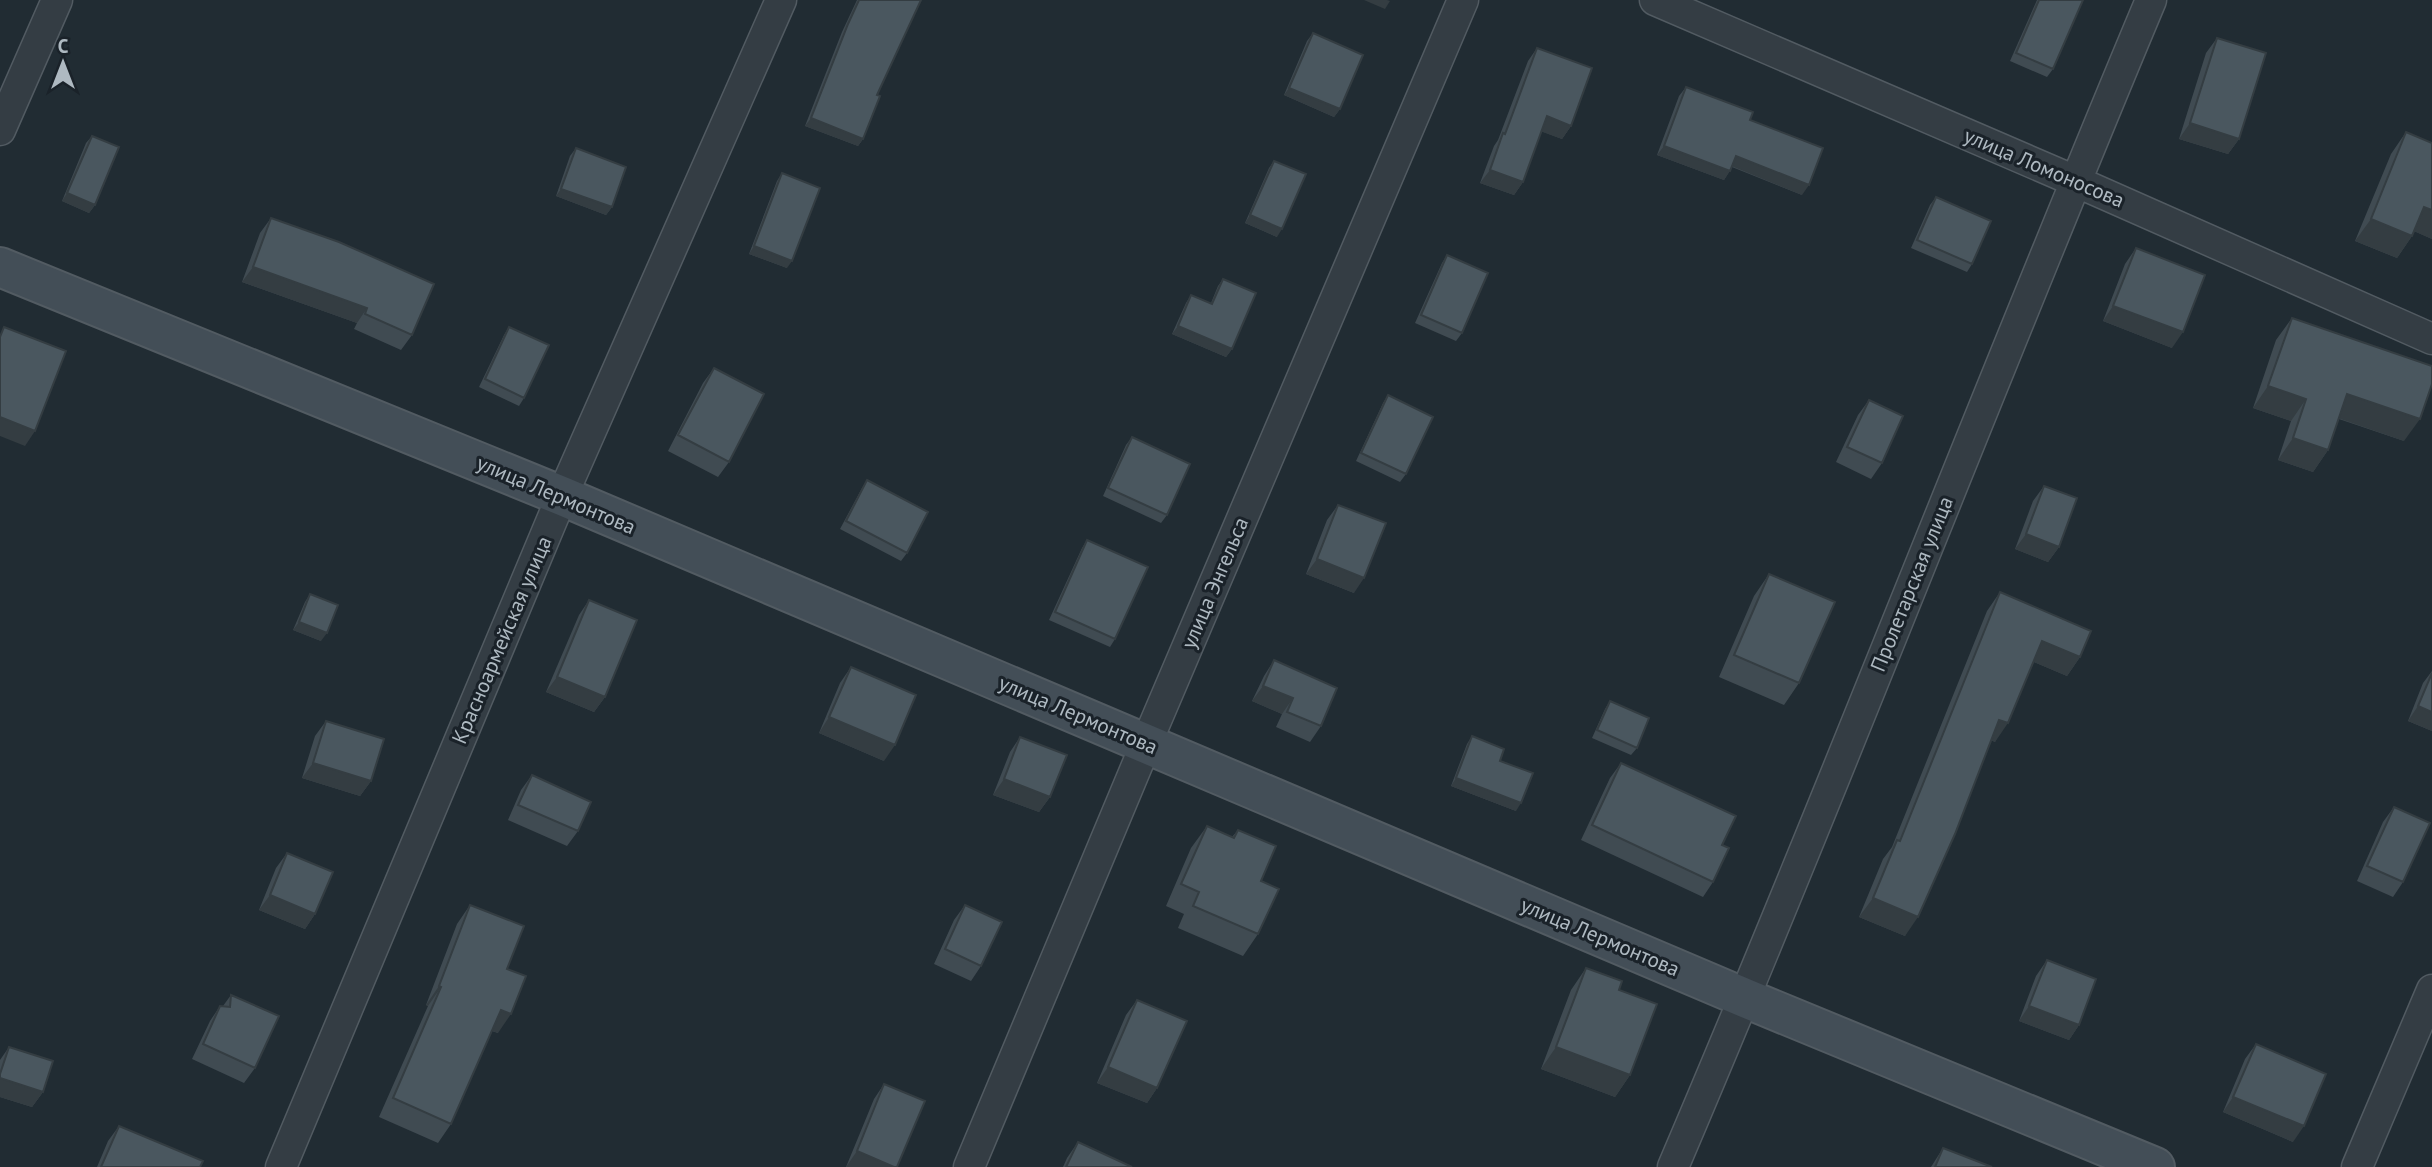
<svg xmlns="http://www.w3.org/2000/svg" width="2432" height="1167" font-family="'PT Sans',sans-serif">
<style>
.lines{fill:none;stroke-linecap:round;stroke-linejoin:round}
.street-casing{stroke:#525b62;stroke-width:33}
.secondary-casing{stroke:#525b62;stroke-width:42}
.street{stroke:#343d44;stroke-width:30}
.secondary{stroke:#434e57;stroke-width:38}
.wall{fill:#404b52}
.shaded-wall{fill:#343d42}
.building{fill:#4a575f;stroke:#343d42;stroke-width:2}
.labels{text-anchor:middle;stroke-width:6;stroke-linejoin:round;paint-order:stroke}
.street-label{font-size:21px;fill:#aeb9c1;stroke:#1a2229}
</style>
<rect width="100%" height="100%" fill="#212c33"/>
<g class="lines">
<defs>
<path id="street" d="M1655 0 2075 181 2432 339
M0 130 57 0
M281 1167 562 496 781 0
M969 1167 1146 744 1463 0
M1673 1167C1838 780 1988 388 2151 0
M2357 1167 2432 990"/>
<path id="secondary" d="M0 267 562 496 1745 998 2155 1167"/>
</defs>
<use href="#street" class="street-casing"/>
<use href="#secondary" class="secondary-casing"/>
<use href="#street" class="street"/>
<use href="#secondary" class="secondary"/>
</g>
<path class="wall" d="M857 0H921L877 95 863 139 858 146 805 126 842 32Z
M2037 0H2083L2053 69 2047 77 2010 61Z
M1313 33 1340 109 1334 117 1284 95 1307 41Z
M2217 38 2239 139 2228 154 2179 139 2206 53Z
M1537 48 1571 126 1562 139 1541 131 1523 182 1514 195 1480 183 1494 146 1498 140 1528 61Z
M1686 87 1750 120 1802 195 1732 167 1724 180 1657 155 1679 96Z
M2406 132 2432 143V239L2414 231 2412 236 2397 258 2355 241 2391 154Z
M92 136 95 205 89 213 62 201 86 143Z
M576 148 612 207 606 215 556 196 570 156Z
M1274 161 1277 237 1245 223 1269 168Z
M782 173 787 268 749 254 777 181Z
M1936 197 1972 264 1967 272 1911 248 1930 205Z
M271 218 412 335 401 350 354 329 357 323 242 282 260 233Z
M2136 248 2172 348 2103 321 2125 264Z
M1447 255 1462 333 1456 341 1415 323 1442 263Z
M1223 279 1232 349 1226 357 1172 334 1186 303 1191 295 1211 303 1218 286Z
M2292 318 2404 441 2339 419 2328 450 2313 472 2278 460 2291 421 2253 408 2276 340Z
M509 327 524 398 519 406 479 387 504 335Z
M714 368 729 462 718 477 668 451 703 383Z
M1388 395 1406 474 1400 482 1356 461 1383 403Z
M1869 400 1882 463 1871 479 1836 462 1858 415Z
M1132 437 1167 515 1161 523 1103 496 1126 445Z
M867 480 907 553 901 561 840 529 862 488Z
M2044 486 2059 547 2048 562 2015 549 2033 501Z
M1338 505 1354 593 1306 574 1327 520Z
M1087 540 1115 639 1110 647 1049 620 1082 548Z
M1769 574 1799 683 1784 705 1719 677 1754 596Z
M2000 592 2080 657 2067 676 2034 662 1995 742 1991 740 1905 936 1859 917 1883 859 1892 847 1987 611Z
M310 594 321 641 293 630 305 602Z
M589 600 605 697 594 712 546 692 579 615Z
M1274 660 1321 726 1310 742 1276 727 1282 714 1252 701 1264 676Z
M851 667 884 761 819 733 840 683Z
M2432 671V731L2408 721 2423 683Z
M1610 701 1637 748 1631 755 1592 738 1605 709Z
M326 721 371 781 360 796 302 778 315 736Z
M1472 736 1500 761 1516 811 1451 786 1467 744Z
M1020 737 1050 797 1039 812 993 795 1010 752Z
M1621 763 1722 845 1713 882 1703 897 1581 840 1610 778Z
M532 775 578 831 567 846 508 820 521 790Z
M2394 807 2403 882 2393 897 2357 881 2383 822Z
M1207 826 1232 837 1238 830 1261 881 1258 934 1243 956 1178 928 1184 914 1166 906 1191 848Z
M287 853 315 914 305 929 259 910 276 868Z
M470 905 507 969 498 1033 492 1031 451 1124 438 1143 379 1117 428 1006 426 1005 457 924Z
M965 905 981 966 971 981 934 964 954 920Z
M2047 960 2079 1025 2069 1040 2019 1021 2036 976Z
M1586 968 1619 990 1630 1075 1615 1097 1541 1069 1571 990Z
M231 995 255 1068 244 1083 192 1059 210 1021 220 1006H223Z
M1137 1000 1157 1088 1147 1103 1097 1083 1126 1015Z
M2256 1044 2293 1142 2223 1112 2245 1059Z
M9 1047 43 1092 32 1107 0 1097V1060Z
M884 1084 897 1167H846L874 1099Z
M119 1126 200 1167H97L108 1141Z
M1078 1142 1132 1167H1063L1067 1158Z
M1943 1148 1992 1167H1931Z"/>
<path class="shaded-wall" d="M1364 0H1387L1390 1 1385 9Z
M1289 88 1340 109 1334 117 1284 95Z
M1547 116 1571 126 1562 139 1537 130Z
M811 118 863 139 858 146 805 126Z
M2190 123 2239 139 2228 154 2179 139Z
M1664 146 1730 171 1724 180 1657 155Z
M1736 156 1809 185 1802 195 1729 165Z
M1490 170 1523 182 1514 195 1480 183Z
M561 189 612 207 606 215 556 196Z
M67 193 95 205 89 213 62 201Z
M2424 207 2432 210V239L2409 229Z
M1250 215 1282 229 1277 237 1245 223Z
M2371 219 2412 236 2397 258 2355 241Z
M754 246 792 261 787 268 749 254Z
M253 267 367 308 357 323 242 282Z
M2113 306 2183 332 2172 348 2103 321Z
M1178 326 1232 349 1226 357 1172 334Z
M2268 386 2306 399 2291 421 2253 408Z
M2347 394 2420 419 2404 441 2332 416Z
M0 417 35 431 25 446 0 436Z
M2293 438 2328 450 2313 472 2278 460Z
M2026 534 2059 547 2048 562 2015 549Z
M1317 559 1364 578 1354 593 1306 574Z
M299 622 327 633 321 641 293 630Z
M2042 641 2080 657 2067 676 2029 660Z
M557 677 605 697 594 712 546 692Z
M1263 686 1293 698 1282 714 1252 701Z
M2418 706 2432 712V731L2408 721Z
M829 717 895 745 884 761 819 733Z
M1999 720 2008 723 1995 742 1986 738Z
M313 763 371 781 360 796 302 778Z
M1456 778 1521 803 1516 811 1451 786Z
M1004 779 1050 797 1039 812 993 795Z
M270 895 315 914 305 929 259 910Z
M1873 898 1918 917 1905 936 1859 917Z
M439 986 441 987 428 1006 426 1005Z
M2029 1006 2079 1025 2069 1040 2019 1021Z
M501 1010 511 1014 498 1033 487 1029Z
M1556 1047 1630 1075 1615 1097 1541 1069Z
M1108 1067 1157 1088 1147 1103 1097 1083Z
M0 1078 43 1092 32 1107 0 1097Z
M2233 1097 2304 1126 2293 1142 2223 1112Z
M857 1151 894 1167H846Z"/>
<path class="building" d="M859 0H921L877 95 880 96 863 139 811 118 848 24Z
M2039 0H2083L2053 69 2016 53Z
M1313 33 1363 55 1340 109 1289 88Z
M2217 38 2266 53 2239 139 2190 123Z
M1537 48 1592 68 1571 126 1547 116 1523 182 1490 170 1503 133 1505 134Z
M1686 87 1753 112 1750 120 1823 148 1809 185 1736 156 1730 171 1664 146Z
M2406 132 2432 143V210L2424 207 2412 236 2371 219Z
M92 136 119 147 95 205 67 193Z
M576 148 626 167 612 207 561 189Z
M1274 161 1306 174 1282 229 1250 215Z
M782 173 820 188 792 261 754 246Z
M1936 197 1991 221 1972 264 1917 240Z
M271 218 339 242 434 284 412 335 365 314 367 308 253 267Z
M2136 248 2205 275 2183 332 2113 306Z
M1447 255 1488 273 1462 333 1421 315Z
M1223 279 1256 293 1232 349 1178 326 1191 295 1212 304Z
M2292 318 2432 366V384L2420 419 2347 394 2328 450 2293 438 2306 399 2268 386Z
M4 327 66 351 35 431 0 417V337Z
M509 327 549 345 524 398 485 379Z
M714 368 764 394 729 462 678 435Z
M1388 395 1433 417 1406 474 1361 453Z
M1869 400 1903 416 1882 463 1847 447Z
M1132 437 1190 464 1167 515 1108 488Z
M867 480 928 512 907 553 846 521Z
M2044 486 2077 498 2059 547 2026 534Z
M1338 505 1386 523 1364 578 1317 559Z
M1087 540 1148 567 1115 639 1055 612Z
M1769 574 1835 602 1799 683 1734 655Z
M2000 592 2091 631 2080 657 2042 641 2008 723 1999 720 1955 834 1918 917 1873 898 1897 840 1900 841Z
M310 594 338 605 327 633 299 622Z
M589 600 637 620 605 697 557 677Z
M1274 660 1337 688 1321 726 1287 712 1293 698 1263 686Z
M851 667 916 695 895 745 829 717Z
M2432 673V712L2418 706Z
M1610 701 1649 718 1637 748 1597 730Z
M326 721 384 739 371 781 313 763Z
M1472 736 1504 749 1500 761 1533 773 1521 803 1456 778Z
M1020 737 1067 755 1050 797 1004 779Z
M1621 763 1736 816 1722 845 1729 848 1713 882 1592 825Z
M532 775 591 802 578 831 518 805Z
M2394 807 2430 823 2403 882 2367 866Z
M1207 826 1234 838 1238 830 1276 846 1261 881 1279 889 1258 934 1193 906 1199 892 1181 884Z
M287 853 333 872 315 914 270 895Z
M470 905 524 926 507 969 526 976 511 1014 501 1010 451 1124 393 1098 441 987 439 986Z
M965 905 1002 922 981 966 945 949Z
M2047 960 2096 979 2079 1025 2029 1006Z
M1586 968 1622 981 1619 990 1657 1004 1630 1075 1556 1047Z
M231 995 279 1016 255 1068 203 1044 220 1006 230 1007Z
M1137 1000 1187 1021 1157 1088 1108 1067Z
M2256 1044 2326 1074 2304 1126 2233 1097Z
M9 1047 53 1061 43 1092 0 1078V1074Z
M884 1084 925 1101 897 1167H894L857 1151Z
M119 1126 203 1161 200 1167H101Z
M1078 1142 1132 1167H1066Z
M1943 1148 1992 1167H1935Z"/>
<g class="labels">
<g class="street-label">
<text transform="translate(2044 168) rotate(23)" y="7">улица Ломоносова</text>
<text transform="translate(556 495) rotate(23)" y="7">улица Лермонтова</text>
<text transform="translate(1215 583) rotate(-67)" y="7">улица Энгельса</text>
<text transform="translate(1912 584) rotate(-68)" y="7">Пролетарская улица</text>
<text transform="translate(502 640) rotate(-67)" y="7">Красноармейская улица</text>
<text transform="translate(1078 715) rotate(23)" y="7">улица Лермонтова</text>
<text transform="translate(1600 937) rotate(23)" y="7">улица Лермонтова</text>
</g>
</g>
<g transform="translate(63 63)" stroke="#1a2229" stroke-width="5" paint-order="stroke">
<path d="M0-5L12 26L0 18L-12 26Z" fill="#aeb9c1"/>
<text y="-10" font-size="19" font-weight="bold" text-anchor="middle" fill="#aeb9c1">С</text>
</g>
</svg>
